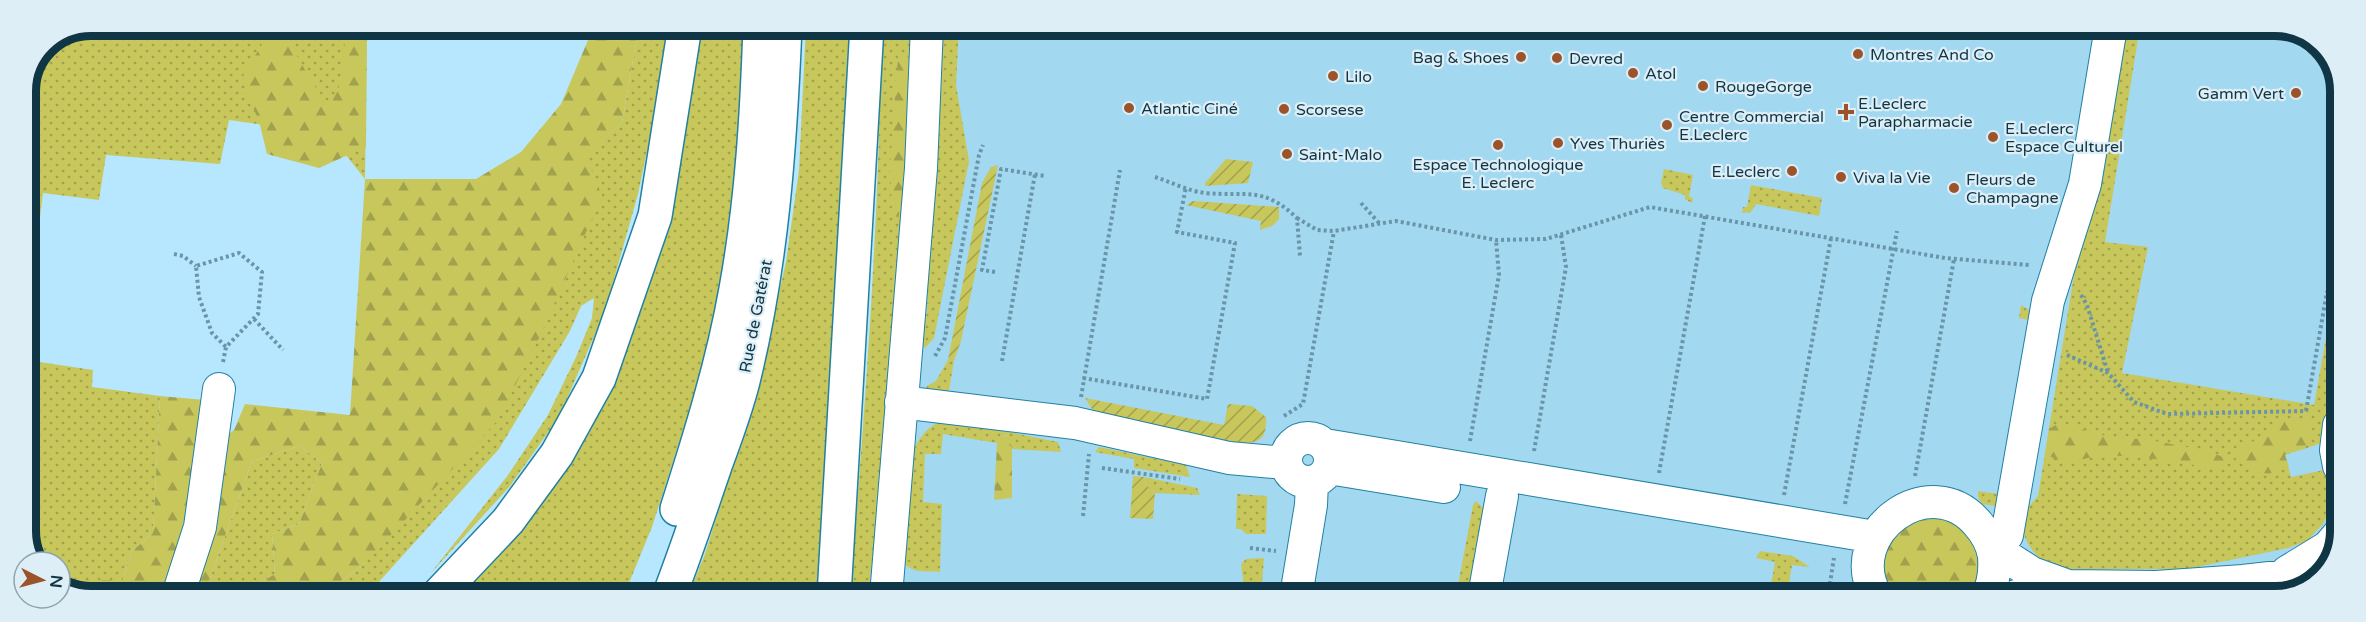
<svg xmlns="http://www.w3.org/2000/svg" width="2366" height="622" font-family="'Varela Round',sans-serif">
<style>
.built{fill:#a3d8f1}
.grass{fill:url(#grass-dots)}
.forest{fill:url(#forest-firs)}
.garden{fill:url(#garden-furrows)}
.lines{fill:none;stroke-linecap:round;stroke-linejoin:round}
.minor-casing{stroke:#2280a3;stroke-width:34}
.major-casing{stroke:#2280a3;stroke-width:36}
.path{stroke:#6995a8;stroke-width:4;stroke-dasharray:3 3;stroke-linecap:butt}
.minor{stroke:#fff;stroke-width:32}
.major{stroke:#fff;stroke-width:33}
.poi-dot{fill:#9a532b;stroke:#deeef6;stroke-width:2}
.labels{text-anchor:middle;stroke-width:4.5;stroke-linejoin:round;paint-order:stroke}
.poi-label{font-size:16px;fill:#103645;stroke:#deeef6;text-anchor:start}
.street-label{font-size:16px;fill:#103645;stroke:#deeef6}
.rim{fill:none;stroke:#103645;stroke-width:8}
</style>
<defs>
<pattern id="grass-dots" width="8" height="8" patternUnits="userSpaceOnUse" patternTransform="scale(1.5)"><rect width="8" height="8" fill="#c8c75c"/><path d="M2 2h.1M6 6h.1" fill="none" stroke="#a1a24e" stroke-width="1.8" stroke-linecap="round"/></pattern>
<pattern id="forest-firs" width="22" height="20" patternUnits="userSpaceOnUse" patternTransform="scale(1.5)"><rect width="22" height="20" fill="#c8c75c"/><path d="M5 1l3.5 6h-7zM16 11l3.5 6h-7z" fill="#a1a24e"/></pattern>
<pattern id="garden-furrows" width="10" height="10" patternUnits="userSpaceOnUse" patternTransform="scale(1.5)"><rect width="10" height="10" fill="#c8c75c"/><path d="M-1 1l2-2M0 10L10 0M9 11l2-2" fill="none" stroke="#a1a24e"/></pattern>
</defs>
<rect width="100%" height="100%" fill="#b6e7fe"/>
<path class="built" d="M925 26 2288 27 2324 48 2340 83 2339 544 2275 596H860L881 371Z"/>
<path class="grass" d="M91 26H367L365 179 329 134 229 120 220 164 106 155 99 200 43 193 26 332V91L45 44Z
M639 26H673L638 194 605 311 559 417 510 486 430 574 508 475 548 415 577 355 592 318 594 298 581 306 570 331 499 449 377 584 357 595H323L365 563 585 156 622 123Z
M698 26H743L738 166 709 349 652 527 624 595H460L477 579 566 462Z
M806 26H857L827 596H688L705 554 758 386 786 262 799 170Z
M881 26H911L900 316 868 596H850C865 406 880 216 881 26Z
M936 26H959L956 85 969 161 934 338 925 348 920 343 927 312Z
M2123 27H2140L2105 242 2148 247 2122 373 2314 405 2327 332 2340 327C2340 350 2345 423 2329 438 2321 445 2296 451 2285 455L2291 477 2329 469 2338 493 2323 524 2307 541 2288 548 2187 569H2050C2025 546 2010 524 2038 496L2073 281Z
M1664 169 1693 175 1689 197 1693 198 1692 203 1685 199V195L1663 188 1661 183Z
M1751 185 1822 198 1819 216 1756 204 1751 212 1742 213 1743 207H1747Z
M2021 305 2029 310 2032 319 2000 501 1995 506 1982 504 1978 497V491L1999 494 2029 320 2019 318Z
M26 360 93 370 92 387 160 396 153 533 131 552 123 580H88V595H78L60 585V562H36L26 539Z
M948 360 954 361 948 396 926 392 927 386 936 381Z
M942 421 975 425 1058 442 1061 452 1012 449 1007 435H1001L997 443 943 434 941 454H925L923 502 942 504 940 572C925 571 910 574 901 559L912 454C918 439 926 427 942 421Z
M300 446 322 463 299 524 272 534 275 574 239 595H204L252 461Z
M1099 447 1186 465 1190 477 1134 468V459L1095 452Z
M1144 477 1197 488 1200 495 1155 493 1147 486Z
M1237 494 1267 496 1266 534H1246L1241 529H1236Z
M1476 501 1483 508 1486 522 1472 596H1456L1473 505Z
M1760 551 1793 556 1810 567 1792 565 1787 596H1769L1775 562 1756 558Z
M1264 558 1261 596H1245L1241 564 1246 559Z"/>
<path class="forest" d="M346 26H367L366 147 319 168 267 154 260 125 242 78 262 44 287 38 313 84 330 106 342 80Z
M594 26H639L622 123 586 156 602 196 539 338 497 421 365 563 323 595H239L275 574 272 534 299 524 322 463 300 446 252 461 204 595H88V580H123L131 552 153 533 160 396 205 400 213 447 234 430 245 404 350 415 365 179H476L521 152 561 104Z
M898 55 907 57 910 68 905 196 898 218 892 212 890 167Z
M2308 418 2315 422 2305 447 2285 455 2289 467C2266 479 2253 473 2235 458L2238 446 2261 439 2279 421Z
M2059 423 2106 436 2150 440 2208 451 2230 460 2223 467 2214 468 2141 457 2103 455 2064 463 2045 454 2049 429Z
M1001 435 1008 436 1012 449V498L994 500 997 443Z
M1944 515 1978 542 1982 571 1972 596H1893C1884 585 1878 563 1884 549 1887 540 1896 532 1901 524Z"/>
<path class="garden" d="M1226 159 1253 162 1248 183 1205 186V183Z
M998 165 961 341 954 361 948 360 982 183 991 167Z
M1193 201 1279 207V219L1272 226 1260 230 1261 221 1186 205Z
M1085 398 1224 425 1228 404 1252 406 1266 417C1267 442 1258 443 1235 444L1103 416 1092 409Z
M1133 476 1144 477 1147 486 1155 493 1153 519 1130 518Z"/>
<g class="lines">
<defs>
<path id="minor" d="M901 402 1075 423 1229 458 1285 463
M1286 460a22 22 0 1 1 44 0a22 22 0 1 1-44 0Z
M1325 445 1875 537
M2339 466 2336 450 2339 425
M1329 468 1444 487
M2287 572 2328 547 2339 534
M2068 586 2032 573 1993 548 2007 535 2048 301 2085 184 2111 27
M178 595 200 527 219 389
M886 596 921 168 927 26
M1296 596 1311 505 1312 482
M1484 596 1502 496
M1876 596C1840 532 1931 467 1978 524 1986 533 1992 544 1994 556 1995 570 1994 584 1987 596
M2016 596 2068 586 2156 587 2243 581 2322 572"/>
<path id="major" d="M677 509C700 437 723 363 736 289 752 202 757 114 760 26
M438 595 508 521 557 454 599 378 655 216 685 26
M669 596C686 552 701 507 716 463 726 436 736 409 743 381 772 263 780 146 785 26
M834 596 867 26"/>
</defs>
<use href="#minor" class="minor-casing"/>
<use href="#major" class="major-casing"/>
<path class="path" d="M1155 177C1171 182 1188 191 1205 193 1246 197 1262 185 1297 218L1300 256
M1361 203 1380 224
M1297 218 1317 230 1334 231 1396 221 1496 240 1546 239 1650 207 1945 258 2029 265
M174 254 183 256 196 266
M995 272 982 270 1001 169 1045 176
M2081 295 2087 305 2108 373
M254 319 283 350
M2067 355 2108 373 2134 402 2167 414 2306 411 2327 292 2340 293
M935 356 945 338 979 155 983 145
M1002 361 1035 174
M223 362 226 347 258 314 262 272 239 253 196 266 199 297 212 333 226 347
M1083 378 1207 399 1235 243 1177 232 1186 187
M1081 397 1120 170
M1284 416 1303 404 1334 231
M1470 441 1499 275 1496 240
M1534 451 1566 267 1561 235
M1102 468 1180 479
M1659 473 1705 216
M1915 476 1954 259
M1784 495 1831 238
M1845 504 1897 231
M1083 516 1089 454
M1250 548 1276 551
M1828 596 1834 558"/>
<use href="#minor" class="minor"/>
<use href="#major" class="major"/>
</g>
<g class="poi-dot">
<circle cx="1858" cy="54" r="6"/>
<circle cx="1521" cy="57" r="6"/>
<circle cx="1557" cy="58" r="6"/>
<circle cx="1633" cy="73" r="6"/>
<circle cx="1333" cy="76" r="6"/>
<circle cx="1703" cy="86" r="6"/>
<circle cx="2296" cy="93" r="6"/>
<circle cx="1129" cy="108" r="6"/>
<circle cx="1284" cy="109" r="6"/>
<path d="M1843 103h6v6h6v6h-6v6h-6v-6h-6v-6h6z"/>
<circle cx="1667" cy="125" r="6"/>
<circle cx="1993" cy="137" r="6"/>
<circle cx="1558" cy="143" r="6"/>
<circle cx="1498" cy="145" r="6"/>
<circle cx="1287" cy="154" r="6"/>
<circle cx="1792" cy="171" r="6"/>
<circle cx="1841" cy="177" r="6"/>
<circle cx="1954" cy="188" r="6"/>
</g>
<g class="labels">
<g class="poi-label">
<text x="1870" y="60">Montres And Co</text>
<text x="1509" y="63" text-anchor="end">Bag &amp; Shoes</text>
<text x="1569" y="64">Devred</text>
<text x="1645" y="79">Atol</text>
<text x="1345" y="82">Lilo</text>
<text x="1715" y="92">RougeGorge</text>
<text x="2284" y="99" text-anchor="end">Gamm Vert</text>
<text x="1858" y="109">E.Leclerc<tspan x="1858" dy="18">Parapharmacie</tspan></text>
<text x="1141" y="114">Atlantic Ciné</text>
<text x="1296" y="115">Scorsese</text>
<text x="1679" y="122">Centre Commercial<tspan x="1679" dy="18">E.Leclerc</tspan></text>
<text x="2005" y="134">E.Leclerc<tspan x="2005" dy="18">Espace Culturel</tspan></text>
<text x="1570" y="149">Yves Thuriès</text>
<text x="1299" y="160">Saint-Malo</text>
<text x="1498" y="170" text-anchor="middle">Espace Technologique<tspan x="1498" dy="18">E. Leclerc</tspan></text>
<text x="1780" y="177" text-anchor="end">E.Leclerc</text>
<text x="1853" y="183">Viva la Vie</text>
<text x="1966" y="185">Fleurs de<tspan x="1966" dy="18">Champagne</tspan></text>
</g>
<g class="street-label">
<text transform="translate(755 316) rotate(-79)" y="6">Rue de Gatérat</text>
</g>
</g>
<path d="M0 0H2366V622H0ZM91 36H2275A55 55 0 0 1 2330 91V531A55 55 0 0 1 2275 586H91A55 55 0 0 1 36 531V91A55 55 0 0 1 91 36Z" fill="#deeef6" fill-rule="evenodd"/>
<path class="rim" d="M91 36H2275A55 55 0 0 1 2330 91V531A55 55 0 0 1 2275 586H91A55 55 0 0 1 36 531V91A55 55 0 0 1 91 36Z"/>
<g transform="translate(42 580) rotate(96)"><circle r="28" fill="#deeef6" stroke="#8ca4af" stroke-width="1.5"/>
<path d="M0-4.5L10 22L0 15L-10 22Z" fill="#9a532b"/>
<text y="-9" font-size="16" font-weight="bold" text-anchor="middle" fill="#103645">N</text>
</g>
</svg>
